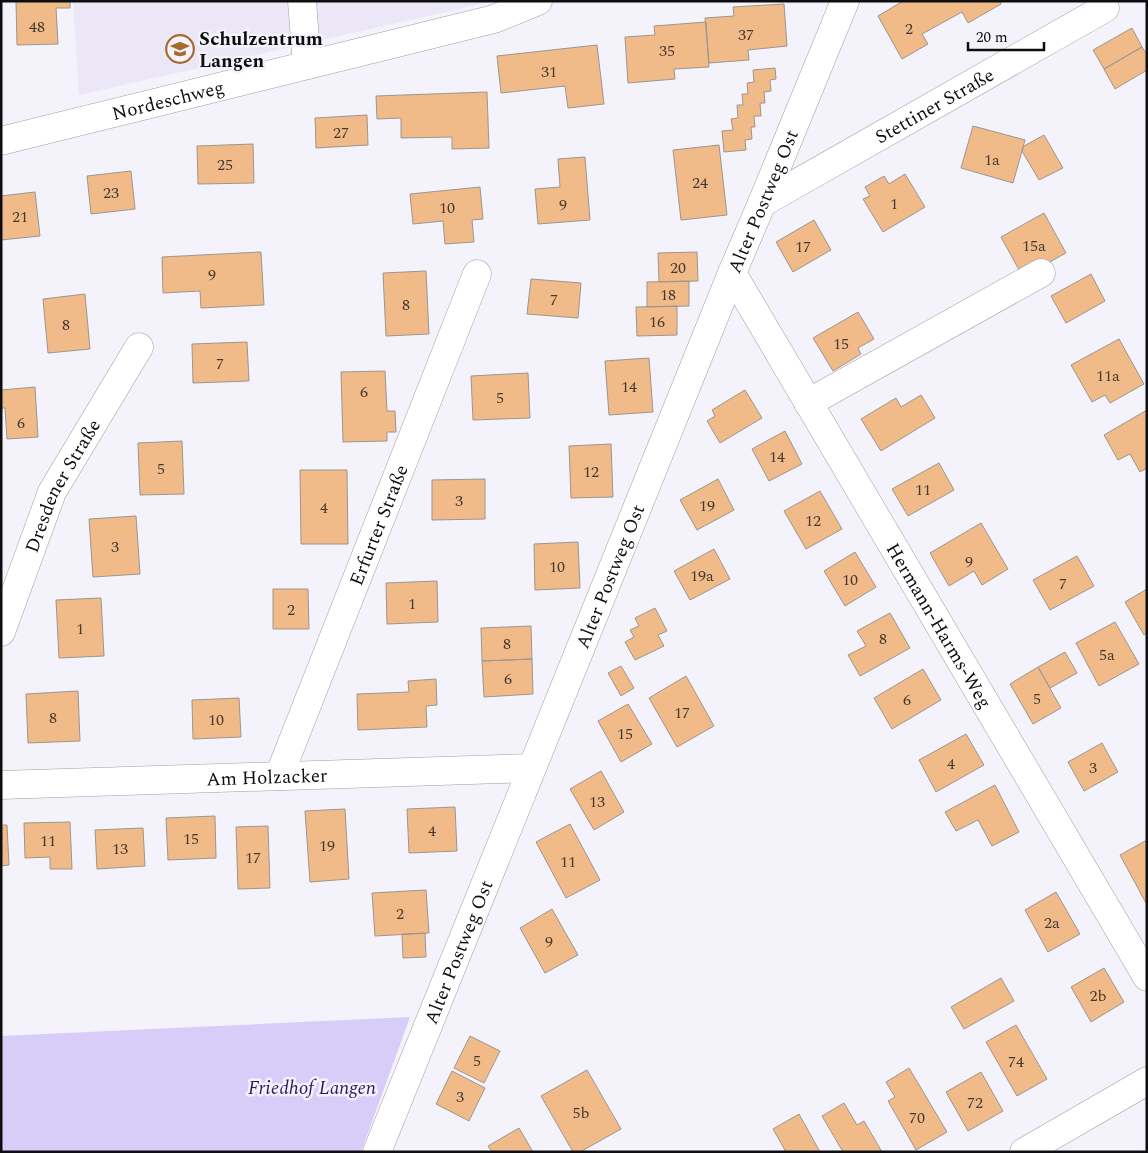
<svg xmlns="http://www.w3.org/2000/svg" width="1148" height="1153" font-family="Spectral,serif">
<style>
.built{fill:#ebe7f7}
.green{fill:#d8ccf9}
.building{fill:#f1bb89;stroke:#9c9690}
.lines{fill:none;stroke-linecap:round;stroke-linejoin:round}
.minor-casing{stroke:#a09ea6;stroke-width:29}
.major-casing{stroke:#a09ea6;stroke-width:29}
.minor{stroke:#fff;stroke-width:28}
.major{stroke:#fff;stroke-width:28}
.labels{text-anchor:middle;stroke-width:5;stroke-linejoin:round;paint-order:stroke}
.number-label{font-size:16px;fill:#47392e}
.poi-label{font-size:19px;font-weight:bold;fill:#0e0e10;stroke:#f4f2fb;text-anchor:start}
.street-label{font-size:19px;fill:#0e0e10;stroke:#f4f2fb}
.park-label{font-size:19px;font-style:italic;fill:#33165e;stroke:#f4f2fb}
</style>
<rect width="100%" height="100%" fill="#f4f2fb"/>
<path class="built" d="M73 1H494L79 95Z"/>
<path class="green" d="M410 1017 361 1152H1V1036Z"/>
<path class="building" d="M16 1H70V8H56L58 44 17 45Z
M903 1H1000L1001 4 968 23 962 12 922 34 928 44 902 59 878 16Z
M784 4 787 46 748 50 749 60 709 63 705 18 734 16 733 7Z
M706 22 709 67 674 69 675 79 628 83 625 37 655 35 654 26Z
M1132 28 1142 47 1104 69 1093 50Z
M597 45 604 104 568 108 565 86 501 93 497 56Z
M1142 47 1147 55V70L1115 89 1104 69Z
M775 68 776 79 770 80 771 91 764 92 765 103H760L761 116H754L755 127H751L752 139 745 140 746 150 724 152 722 131 733 130 731 119 738 118 737 105H743L742 94H748L747 83 754 82 753 70Z
M487 92 489 148 452 149V137L401 138V118L377 119 376 96Z
M367 115 368 145 316 148 315 118Z
M973 126 1025 140 1013 183 961 168Z
M1044 135 1063 168 1039 180 1022 151 1024 146Z
M253 144 254 183 198 184 197 146Z
M719 145 727 215 681 220 673 150Z
M585 157 590 220 538 224 535 189 560 187 558 159Z
M131 171 135 209 91 214 87 176Z
M905 174 925 207 883 232 863 199 870 196 865 187 884 176 889 184Z
M480 187 483 219 472 220 474 242 445 244 443 221 413 224 410 194Z
M35 192 40 236 1 240V196Z
M1044 213 1066 253 1023 277 1001 237Z
M814 220 831 250 793 272 776 242Z
M261 252 264 305 201 308 200 291 163 293 162 257Z
M697 252 698 281 659 282 658 253Z
M426 271 429 334 386 336 383 273Z
M1091 274 1105 301 1066 323 1051 296Z
M531 279 581 283 578 318 527 314Z
M689 281V306L647 307V282Z
M85 294 90 349 48 353 43 299Z
M677 306V335L637 336 636 307Z
M858 312 874 339 858 348 861 354 833 371 813 338Z
M1119 339 1144 384 1110 403 1105 395 1092 402 1071 365Z
M247 342 249 381 193 383 192 344Z
M649 358 653 412 609 415 605 361Z
M385 371 387 411H395L396 432H387V441L343 442 341 372Z
M528 373 530 418 473 420 471 376Z
M35 387 38 437 7 439 5 408H1V390Z
M745 390 762 418 720 443 707 421 715 416 712 410Z
M921 395 935 418 881 451 861 419 896 398 901 407Z
M1147 410V468L1140 472 1130 454 1118 460 1104 435Z
M785 431 802 464 769 481 752 449Z
M182 441 184 494 140 495 138 443Z
M611 444 613 497 571 498 569 446Z
M939 463 954 490 908 516 892 489Z
M300 470H347L348 544H301Z
M485 479V519L432 520V480Z
M718 479 734 510 697 530 680 500Z
M820 491 842 529 806 549 784 511Z
M136 516 140 574 93 577 89 519Z
M981 523 1008 569 982 585 974 571 949 586 930 553Z
M578 542 580 588 535 590 534 544Z
M714 549 730 579 690 600 674 571Z
M855 552 876 587 845 606 824 571Z
M1077 556 1094 586 1050 610 1033 580Z
M437 581 438 622 387 624 386 583Z
M273 589H308L309 629H273Z
M1147 589V633L1144 635 1125 602Z
M101 598 104 656 59 658 56 600Z
M655 608 667 631 658 635 664 646 635 660 625 642 634 637 630 630 639 626 635 618Z
M890 613 910 648 860 676 848 655 866 646 857 631Z
M1115 622 1139 664 1099 686 1076 643Z
M531 626 532 659 482 661 481 628Z
M1065 652 1077 673 1050 688 1038 667Z
M532 659 533 694 484 697 482 661Z
M621 666 634 688 621 696 608 673Z
M1038 667 1061 708 1033 724 1010 684Z
M923 669 941 700 892 729 874 698Z
M686 676 714 726 677 747 649 698Z
M436 679 437 705 426 706 427 727 358 730 357 694 409 692 408 681Z
M78 691 80 741 28 743 26 694Z
M239 698 241 737 193 739 192 700Z
M628 704 652 744 621 762 598 721Z
M966 734 984 765 936 792 919 760Z
M1102 743 1118 772 1084 791 1068 762Z
M601 771 624 812 594 830 570 789Z
M995 785 1019 832 992 846 978 820 956 831 945 812Z
M455 807 457 851 409 853 407 809Z
M345 809 349 879 310 882 305 811Z
M215 816 216 858 168 860 166 818Z
M70 822 72 869H50V857L25 858 24 823Z
M570 824 600 880 566 898 536 842Z
M1 825H7L9 865 1 866Z
M268 826 270 888 238 889 236 827Z
M143 828 145 866 97 869 95 830Z
M1147 840V903H1146L1120 855Z
M426 890 429 933 375 936 372 893Z
M1056 892 1080 934 1048 952 1025 910Z
M552 909 578 955 545 973 520 928Z
M425 933 426 957 403 958 402 934Z
M1104 968 1124 1002 1091 1022 1071 987Z
M1001 978 1014 1001 964 1029 951 1007Z
M1016 1025 1047 1079 1017 1096 986 1042Z
M470 1036 500 1051 484 1083 454 1068Z
M909 1068 947 1132 916 1150 888 1101 895 1097 886 1082Z
M587 1070 621 1129 580 1152H573L541 1096Z
M452 1071 485 1088 469 1121 436 1104Z
M981 1072 1003 1111 968 1131 946 1092Z
M844 1103 857 1125 864 1121 882 1152H843L822 1116Z
M799 1114 820 1152H786L773 1129Z
M519 1128 533 1152H492L488 1146Z"/>
<g class="lines">
<defs>
<g id="minor">
<path d="M302 1 307 65"/>
<path id="s1" d="M1 141 494 19 538 1"/>
<path id="s2" d="M762 203 1105 8"/>
<path id="s3" d="M732 273 1147 977"/>
<path d="M808 403 1041 273"/>
<path id="s4" d="M1 632 52 492 139 347"/>
<path id="s5" d="M279 776 477 274"/>
<path id="s6" d="M1 785 532 768"/>
<path id="s7" d="M377 1152 732 273 762 203 845 1"/>
</g>
<path id="major" d="M1024 1152 1147 1081"/>
</defs>
<use href="#minor" class="minor-casing"/>
<use href="#major" class="major-casing"/>
<use href="#minor" class="minor"/>
<use href="#major" class="major"/>
</g>
<defs>
<symbol id="school-ring" viewBox="-11 -11 22 22"><circle r="9.5" fill="#f4f2fb" stroke="#a66b2c" stroke-width="1.5"/><path d="M0-5L7-2L0 1L-7-2ZM-4 1L0 2.5L4 1V4Q0 6-4 4Z" fill="#a66b2c"/></symbol>
</defs>
<g fill-rule="evenodd">
<use href="#school-ring" x="164" y="33" width="32" height="32"/>
</g>
<g class="labels">
<g class="number-label">
<text x="37" y="32">48</text>
<text x="909" y="34">2</text>
<text x="746" y="40">37</text>
<text x="667" y="56">35</text>
<text x="549" y="77">31</text>
<text x="341" y="138">27</text>
<text x="992" y="165">1a</text>
<text x="225" y="170">25</text>
<text x="700" y="188">24</text>
<text x="111" y="198">23</text>
<text x="894" y="209">1</text>
<text x="563" y="210">9</text>
<text x="447" y="213">10</text>
<text x="20" y="222">21</text>
<text x="1034" y="251">15a</text>
<text x="803" y="252">17</text>
<text x="678" y="273">20</text>
<text x="212" y="280">9</text>
<text x="668" y="300">18</text>
<text x="554" y="305">7</text>
<text x="406" y="310">8</text>
<text x="657" y="327">16</text>
<text x="66" y="330">8</text>
<text x="841" y="349">15</text>
<text x="220" y="369">7</text>
<text x="1108" y="381">11a</text>
<text x="629" y="392">14</text>
<text x="364" y="397">6</text>
<text x="500" y="403">5</text>
<text x="21" y="428">6</text>
<text x="777" y="462">14</text>
<text x="161" y="474">5</text>
<text x="591" y="477">12</text>
<text x="923" y="495">11</text>
<text x="459" y="506">3</text>
<text x="707" y="511">19</text>
<text x="324" y="513">4</text>
<text x="813" y="526">12</text>
<text x="115" y="552">3</text>
<text x="969" y="567">9</text>
<text x="557" y="572">10</text>
<text x="702" y="581">19a</text>
<text x="850" y="585">10</text>
<text x="1063" y="589">7</text>
<text x="412" y="609">1</text>
<text x="291" y="615">2</text>
<text x="80" y="634">1</text>
<text x="883" y="644">8</text>
<text x="507" y="649">8</text>
<text x="1107" y="660">5a</text>
<text x="508" y="684">6</text>
<text x="1037" y="704">5</text>
<text x="907" y="705">6</text>
<text x="682" y="718">17</text>
<text x="53" y="723">8</text>
<text x="216" y="725">10</text>
<text x="625" y="739">15</text>
<text x="951" y="769">4</text>
<text x="1093" y="773">3</text>
<text x="597" y="807">13</text>
<text x="432" y="836">4</text>
<text x="191" y="844">15</text>
<text x="48" y="846">11</text>
<text x="327" y="851">19</text>
<text x="120" y="854">13</text>
<text x="253" y="863">17</text>
<text x="568" y="867">11</text>
<text x="400" y="919">2</text>
<text x="1052" y="928">2a</text>
<text x="549" y="947">9</text>
<text x="1098" y="1001">2b</text>
<text x="477" y="1066">5</text>
<text x="1016" y="1067">74</text>
<text x="460" y="1102">3</text>
<text x="975" y="1108">72</text>
<text x="581" y="1118">5b</text>
<text x="917" y="1123">70</text>
</g>
<g class="poi-label">
<text x="199" y="45">Schulzentrum<tspan x="199" dy="22">Langen</tspan></text>
</g>
<g class="street-label">
<text dy="7" stroke="none"><textPath href="#s1" startOffset="172">Nordeschweg</textPath></text>
<text dy="7" stroke="none"><textPath href="#s2" startOffset="198">Stettiner Straße</textPath></text>
<text dy="7" stroke="none"><textPath href="#s7" startOffset="1026">Alter Postweg Ost</textPath></text>
<text dy="7" stroke="none"><textPath href="#s4" startOffset="159">Dresdener Straße</textPath></text>
<text dy="7" stroke="none"><textPath href="#s5" startOffset="270">Erfurter Straße</textPath></text>
<text dy="7" stroke="none"><textPath href="#s7" startOffset="621">Alter Postweg Ost</textPath></text>
<text dy="7" stroke="none"><textPath href="#s3" startOffset="409">Hermann-Harms-Weg</textPath></text>
<text dy="7" stroke="none"><textPath href="#s6" startOffset="266">Am Holzacker</textPath></text>
<text dy="7" stroke="none"><textPath href="#s7" startOffset="216">Alter Postweg Ost</textPath></text>
</g>
<g class="park-label">
<text x="312" y="1094">Friedhof Langen</text>
</g>
</g>
<rect width="1148" height="1153" fill="none" stroke="#0e0e10" stroke-width="5"/>
<path d="M968 42v8h76v-8" fill="none" stroke="#0e0e10" stroke-width="2.5"/>
<text x="976" y="42" font-size="15" fill="#0e0e10" stroke="#f4f2fb" stroke-width="4" paint-order="stroke">20 m</text>
</svg>
